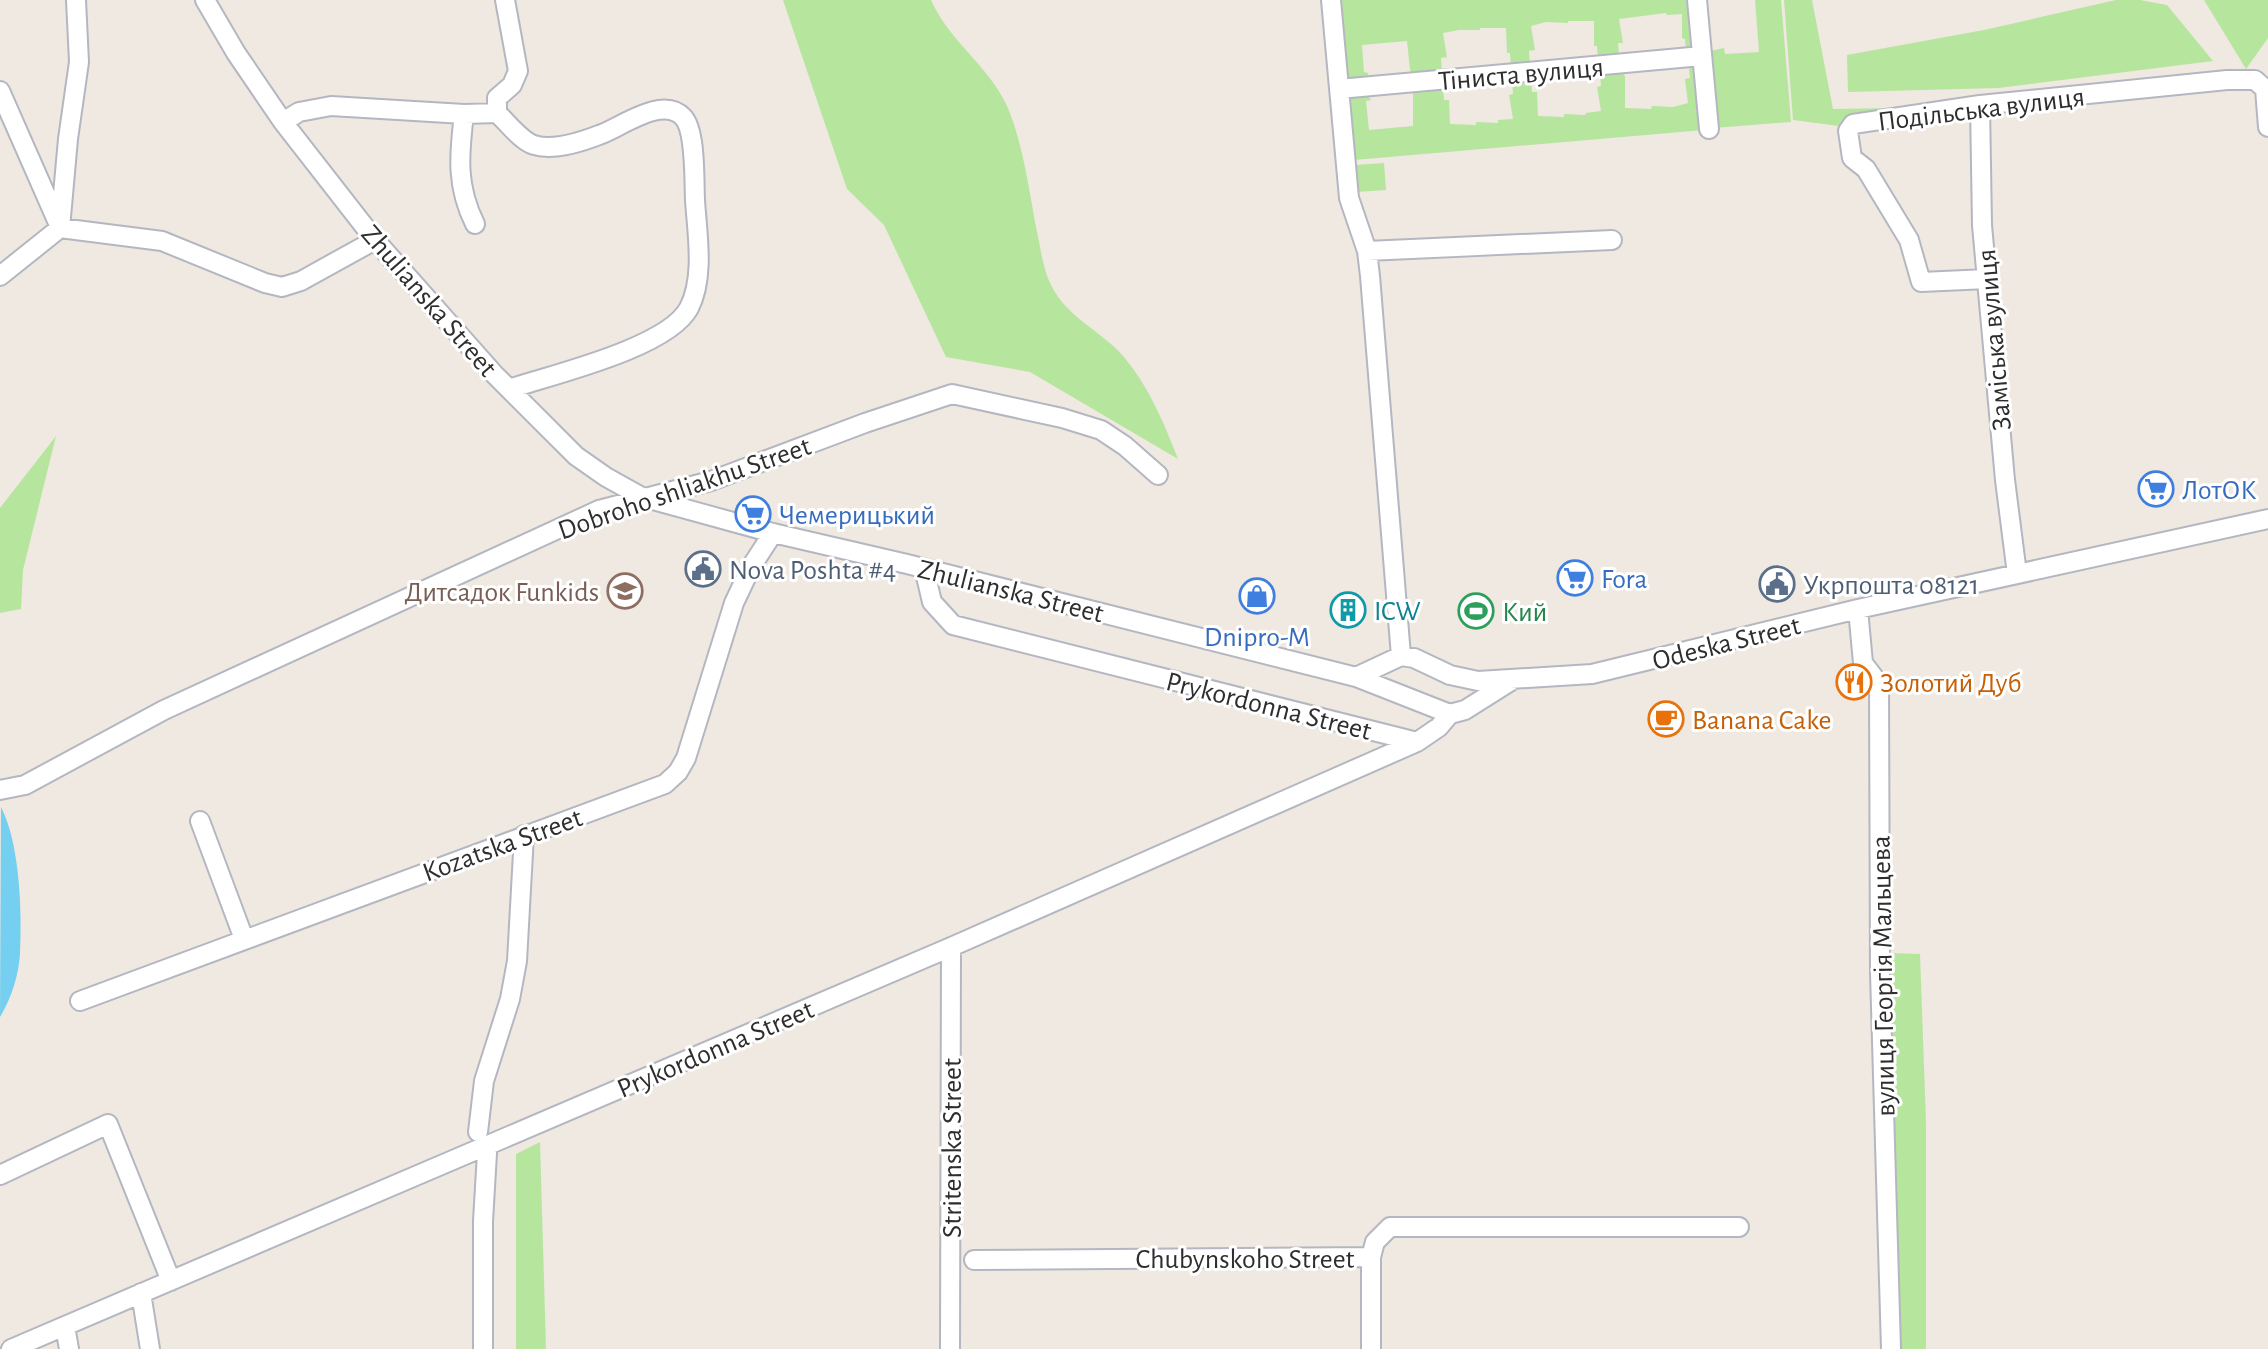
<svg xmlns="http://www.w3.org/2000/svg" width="2268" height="1349" font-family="'Alegreya Sans',sans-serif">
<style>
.green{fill:#b6e59e}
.water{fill:#75cff0}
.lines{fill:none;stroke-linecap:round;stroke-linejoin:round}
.minor-casing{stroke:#b4b7c1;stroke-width:22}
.minor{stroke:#fff;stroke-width:18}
.labels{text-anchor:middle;stroke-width:6;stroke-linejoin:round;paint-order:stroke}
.street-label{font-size:28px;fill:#2e2e2e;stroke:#fff}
.shop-label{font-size:28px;fill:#366cbe;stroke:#fff;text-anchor:start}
.service-label{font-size:28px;fill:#4e5e75;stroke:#fff;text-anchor:start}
.education-label{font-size:28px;fill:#785e54;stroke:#fff;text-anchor:end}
.culture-label{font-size:28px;fill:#0d838f;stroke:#fff;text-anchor:start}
.leisure-label{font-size:28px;fill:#27864d;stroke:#fff;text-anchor:start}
.food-label{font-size:28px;fill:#c56008;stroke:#fff;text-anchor:start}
</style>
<rect width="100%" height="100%" fill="#efe9e1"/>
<path class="green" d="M783 0H931C949 41 990 67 1008 108 1024 148 1029 191 1037 232 1041 250 1043 269 1051 285 1067 318 1102 331 1124 357 1149 387 1164 423 1178 459L1030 372 946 357 884 225 847 189Z
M1339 0H1691L1696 46 1686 52 1685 39 1682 38V14L1667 15 1666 13 1619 19 1623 43H1618L1619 56 1598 59 1597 46H1594V21H1568V23L1546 22 1531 26 1535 50 1529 51 1530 65 1511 67 1510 53H1507L1506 28H1480V30H1459L1443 33 1447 57 1441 58 1442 74 1413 76 1410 70 1407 41 1362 45 1364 72 1368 73 1369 79 1351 80 1346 76Z
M1755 0H1781L1791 122 1714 128 1710 51 1724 48 1725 54 1759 52Z
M1784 0H1812L1833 109 1894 108 1839 126 1793 120Z
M2116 0H2140L2167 5 2213 61 1998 88 1848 92 1847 55 1984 30Z
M2204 0H2268V38L2246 69Z
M1694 66 1697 69 1704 130 1354 160 1348 100 1352 95 1367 94 1371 100 1366 101 1369 130 1413 126V90L1443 85 1444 100H1449L1450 124 1476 125V122L1498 123V120L1513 119 1509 95 1513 94 1512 80 1531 79 1532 92H1537L1538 116 1564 117V114L1585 115 1586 113 1601 111 1597 87 1601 86 1600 74 1621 72 1625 76V108L1651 109 1652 106 1673 107 1688 103 1685 79 1690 78 1689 69Z
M1384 163 1386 190 1357 192 1355 165Z
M56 436 23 570 21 609 0 613V508Z
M1887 953 1920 954 1926 1123V1349H1895Z
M540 1142 546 1349H516V1154Z"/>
<path class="water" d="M1 807C20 844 22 911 20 953 19 975 11 999 0 1017Z"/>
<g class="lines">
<defs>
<path id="minor" d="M205 0 236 53 283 122 375 240 494 374 576 456 606 477 642 497 773 533 907 564 1356 677 1450 714 1465 710 1511 681
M1331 0 1349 198 1367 251 1370 276 1401 656
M1697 0 1709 129
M1339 89 1702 56
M0 91 59 225
M1980 105 1982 225 2005 480 2017 574
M497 113V98L512 85 518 71 505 0
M464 114C459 155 456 186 475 224
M283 122 299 112 331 106 464 114 497 113C507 122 521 141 534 145 553 151 581 142 599 135 620 128 662 95 683 117 696 130 694 180 695 200 697 233 705 277 689 308 668 348 551 375 509 389
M60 228 68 139 79 62 76 0
M1367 251 1612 240
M0 276 60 228 162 241 265 283 282 287 301 281 375 240
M1987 279 1921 282 1909 240 1866 169 1852 158 1848 131 1853 124 1980 105 2227 80H2255L2265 89 2268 127
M1858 609 1863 663 1879 684 1880 973 1891 1349
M1356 677 1401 656 1414 658 1450 675 1478 681 1592 674 1858 609 2268 519
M1417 742 1439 727 1450 714
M0 790 25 785 164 710 599 510 711 481 865 423 952 394 1062 418 1101 430 1125 446 1158 475
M200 821 244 939
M80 1001 665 784 678 772 686 758 734 603 751 567 773 533
M478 1132 484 1081 510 999 517 961 524 835
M0 1175 108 1124 171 1281
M974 1260 1371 1257
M141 1293 150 1349
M65 1326 69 1349
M11 1349 951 947 1417 742 953 625 932 602 924 568
M483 1349V1221L487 1153
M950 1349 951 947
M1371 1349V1257L1375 1242 1390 1227H1739"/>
</defs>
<use href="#minor" class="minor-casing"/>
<use href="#minor" class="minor"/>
</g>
<defs>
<symbol id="supermarket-ring" viewBox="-11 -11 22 22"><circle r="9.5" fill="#fff" stroke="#3f7fe0" stroke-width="1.5"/><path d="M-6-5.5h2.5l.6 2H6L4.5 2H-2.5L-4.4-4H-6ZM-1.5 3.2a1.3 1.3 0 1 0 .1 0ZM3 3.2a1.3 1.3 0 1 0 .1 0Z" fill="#3f7fe0"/></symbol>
<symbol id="civic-ring" viewBox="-11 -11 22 22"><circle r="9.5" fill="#fff" stroke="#5c6f8a" stroke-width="1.5"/><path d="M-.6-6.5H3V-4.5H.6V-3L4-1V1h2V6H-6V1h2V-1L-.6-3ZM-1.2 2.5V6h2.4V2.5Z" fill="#5c6f8a"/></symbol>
<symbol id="school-ring" viewBox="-11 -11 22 22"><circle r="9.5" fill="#fff" stroke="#8d6e63" stroke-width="1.5"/><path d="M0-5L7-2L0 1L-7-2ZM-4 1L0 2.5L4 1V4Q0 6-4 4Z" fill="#8d6e63"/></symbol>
<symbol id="shop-ring" viewBox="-11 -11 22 22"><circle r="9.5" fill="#fff" stroke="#3f7fe0" stroke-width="1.5"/><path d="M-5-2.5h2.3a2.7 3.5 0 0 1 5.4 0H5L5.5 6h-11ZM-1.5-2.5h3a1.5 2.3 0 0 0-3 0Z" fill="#3f7fe0"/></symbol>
<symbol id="building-ring" viewBox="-11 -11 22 22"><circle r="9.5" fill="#fff" stroke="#0f9aa8" stroke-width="1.5"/><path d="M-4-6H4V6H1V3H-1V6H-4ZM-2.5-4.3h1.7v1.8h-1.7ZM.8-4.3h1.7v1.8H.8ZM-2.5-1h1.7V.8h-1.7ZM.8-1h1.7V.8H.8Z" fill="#0f9aa8"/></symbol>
<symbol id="stadium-ring" viewBox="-11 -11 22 22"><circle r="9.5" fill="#fff" stroke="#2e9e5b" stroke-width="1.5"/><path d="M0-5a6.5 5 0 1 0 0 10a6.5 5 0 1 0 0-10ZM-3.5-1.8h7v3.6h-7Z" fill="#2e9e5b"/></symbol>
<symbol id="restaurant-ring" viewBox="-11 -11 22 22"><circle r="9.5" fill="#fff" stroke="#e8710a" stroke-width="1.5"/><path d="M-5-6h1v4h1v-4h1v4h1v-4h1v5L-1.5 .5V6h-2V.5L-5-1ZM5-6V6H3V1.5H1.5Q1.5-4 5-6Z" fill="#e8710a"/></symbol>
<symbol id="cafe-ring" viewBox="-11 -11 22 22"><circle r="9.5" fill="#fff" stroke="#e8710a" stroke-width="1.5"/><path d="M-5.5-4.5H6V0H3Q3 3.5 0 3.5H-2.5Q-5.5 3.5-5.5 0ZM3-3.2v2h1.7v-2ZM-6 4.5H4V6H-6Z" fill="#e8710a"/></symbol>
</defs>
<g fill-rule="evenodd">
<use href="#supermarket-ring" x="2136" y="469" width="40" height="40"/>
<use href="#supermarket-ring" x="733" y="494" width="40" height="40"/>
<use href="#civic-ring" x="683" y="549" width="40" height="40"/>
<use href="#supermarket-ring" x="1555" y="558" width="40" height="40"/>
<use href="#civic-ring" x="1757" y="564" width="40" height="40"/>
<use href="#school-ring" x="605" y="571" width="40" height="40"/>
<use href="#shop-ring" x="1237" y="576" width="40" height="40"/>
<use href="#building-ring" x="1328" y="590" width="40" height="40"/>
<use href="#stadium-ring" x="1456" y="591" width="40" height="40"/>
<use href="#restaurant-ring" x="1834" y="662" width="40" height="40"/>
<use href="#cafe-ring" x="1646" y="699" width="40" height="40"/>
</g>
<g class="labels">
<g class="street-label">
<text transform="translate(1521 73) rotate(-5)" y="10">Тіниста вулиця</text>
<text transform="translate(1981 108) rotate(-7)" y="10">Подільська вулиця</text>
<text transform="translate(430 300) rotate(49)" y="10">Zhulianska Street</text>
<text transform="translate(1993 340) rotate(-95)" y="10">Заміська вулиця</text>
<text transform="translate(684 487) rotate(-19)" y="10">Dobroho shliakhu Street</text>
<text transform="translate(1011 590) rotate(14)" y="10">Zhulianska Street</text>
<text transform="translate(1726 642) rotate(-14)" y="10">Odeska Street</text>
<text transform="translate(1269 705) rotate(14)" y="10">Prykordonna Street</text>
<text transform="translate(502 844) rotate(-20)" y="10">Kozatska Street</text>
<text transform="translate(1882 976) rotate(-91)" y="10">вулиця Георгія Мальцева</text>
<text transform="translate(715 1048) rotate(-23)" y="10">Prykordonna Street</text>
<text transform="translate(951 1148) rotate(-90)" y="10">Stritenska Street</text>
<text x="1245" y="1268">Chubynskoho Street</text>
</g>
<g class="shop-label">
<text x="2182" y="499">ЛотОК</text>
<text x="779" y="524">Чемерицький</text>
<text x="1601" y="588">Fora</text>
<text x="1257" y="646" text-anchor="middle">Dnipro-M</text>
</g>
<g class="service-label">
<text x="729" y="579">Nova Poshta #4</text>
<text x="1803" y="594">Укрпошта 08121</text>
</g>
<g class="education-label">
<text x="599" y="601">Дитсадок Funkids</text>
</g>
<g class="culture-label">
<text x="1374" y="620">ICW</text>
</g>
<g class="leisure-label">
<text x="1502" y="621">Кий</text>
</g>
<g class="food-label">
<text x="1880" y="692">Золотий Дуб</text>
<text x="1692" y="729">Banana Cake</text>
</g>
</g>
</svg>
